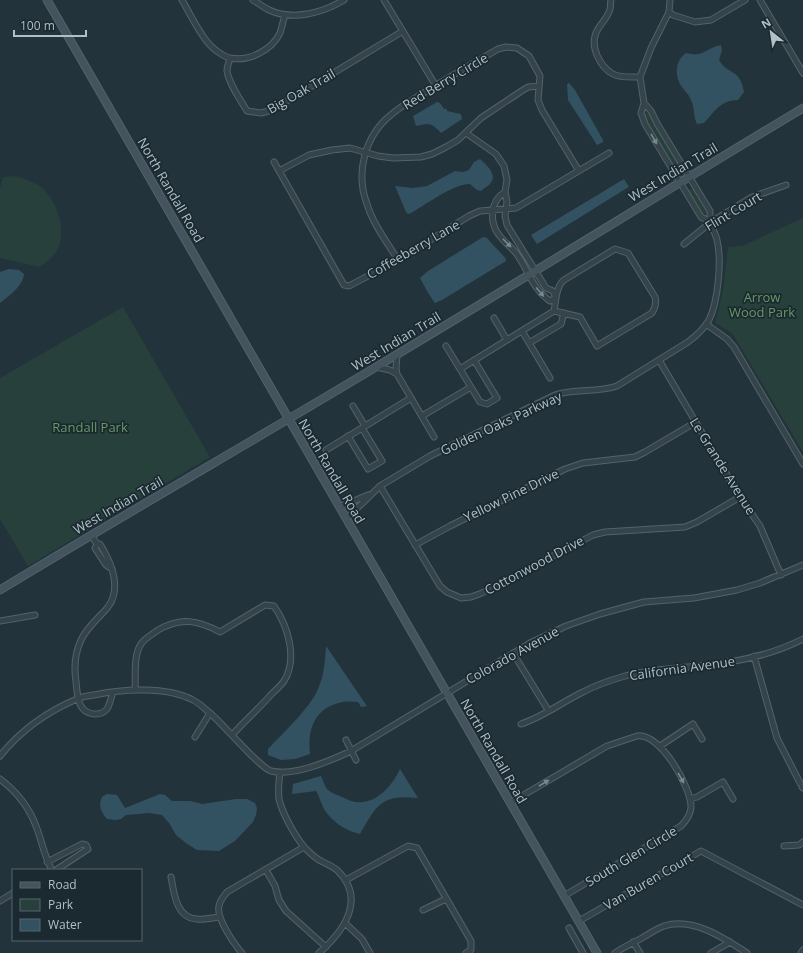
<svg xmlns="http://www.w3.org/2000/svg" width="803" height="953" font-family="'Open Sans',sans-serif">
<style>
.green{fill:#27403b}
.water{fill:#335261}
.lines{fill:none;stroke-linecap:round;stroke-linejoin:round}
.street-casing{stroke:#546269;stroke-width:7}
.secondary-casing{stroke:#546269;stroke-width:9}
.street{stroke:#35444b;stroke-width:5}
.secondary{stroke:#43545f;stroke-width:7}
.oneway{fill:#79888f}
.labels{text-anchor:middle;stroke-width:3.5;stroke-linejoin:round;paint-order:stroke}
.street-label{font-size:13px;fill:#b1bfc7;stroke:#1b2930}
.park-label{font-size:13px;fill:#689967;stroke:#1b2930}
</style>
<rect width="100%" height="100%" fill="#22333b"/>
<path class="green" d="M648 112 680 166 679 170H676L674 167 644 115 645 113Z
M15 176C24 178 33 182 41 187 59 202 69 235 54 255 50 260 44 264 39 267L0 258V188L3 177Z
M689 188 693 189 706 211 705 215 701 213 688 191Z
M803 218V452L732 333 715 323 723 290 728 247 742 246Z
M123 307 210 457 28 566 0 519V378Z"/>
<path class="water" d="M721 45 722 50 719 60C729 77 739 66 744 92L738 100C721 100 715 111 704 123L697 124C693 116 695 108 691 100 689 94 685 92 682 87 674 77 675 60 686 53 703 58 706 48 721 45Z
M569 83 575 90 603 140V142L597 145 568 100 567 84Z
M437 102 440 103 444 109H447V111L461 114 462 119 441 133C432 123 430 123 416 126L413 116Z
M480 159C487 165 499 176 489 185 486 187 483 189 481 191L477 190 470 184C455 183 425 205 411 213L408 214 406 212 395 186 413 188 427 186 455 171 463 172 469 170 474 162Z
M624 179 629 187 627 188 550 236 537 244 531 235Z
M483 237 487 238C493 246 500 251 506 259V261L442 300 435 303 434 302 427 291 420 278 428 271Z
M9 269 19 270 24 274C23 286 9 296 0 303V272Z
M326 646 367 706 361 707 358 702C353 702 348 701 343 702 315 707 307 729 310 754L295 759 281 760 268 755V749C283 733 310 708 318 689 324 676 325 661 326 646Z
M400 769 418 798C381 794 377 805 360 834 346 831 331 821 324 809 321 803 319 796 316 791L292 794 293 784 321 776C323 780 325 787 328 790 331 793 338 795 342 797 368 812 389 792 400 769Z
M107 794 117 795 125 808 160 794 165 795 172 801H190L202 804 236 799H247L255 803 257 808 256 815 253 822 235 841 219 851 197 850 186 843 176 835 169 823 162 815 149 813 126 815 121 819 116 820 107 819C101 812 98 806 102 797Z"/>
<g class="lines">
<defs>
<path id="street" d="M182 0C191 15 200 36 212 47 216 51 225 57 230 58 249 62 272 50 280 33 282 27 283 21 285 15
M253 0C258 3 263 7 269 10 293 21 322 13 344 0
M384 0 436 86
M611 0C610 3 611 7 610 9 608 18 599 25 596 33 590 47 600 67 613 74 620 78 632 77 640 77
M670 0 669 12 651 48 640 77 644 103 641 113 645 124 701 217 711 222
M760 0 803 73
M669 12 673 15 695 22 711 20 745 0
M230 58C229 62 227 67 227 71 229 84 240 99 247 111L261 113 272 110 403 31
M466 133 496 154 504 166 507 180 505 192 507 202 505 216 507 225 546 288 553 291 556 298
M274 162 340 278 344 285 349 286 398 260 469 216 480 211 516 208 609 153
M279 171 309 155 332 150 350 148 378 156 393 158 421 157 432 154 446 147 458 140 481 118 520 92 528 87 539 86
M505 192C490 201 489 222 499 235 504 242 511 247 516 253 528 269 532 289 550 301L556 298
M684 244 711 222 752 197 786 185
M615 249 628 253 655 297C657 303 655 308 652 313L597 346 580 317 554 311C556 301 556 286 564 280Z
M398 260C387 242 373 224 367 204 355 172 365 135 392 114 403 104 418 97 430 89 453 75 476 62 498 49L506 47 517 48 529 56 540 76 538 100 542 110 579 171
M494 318 507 340
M706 324 727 339 734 347 803 464
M522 331 550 378
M529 343 561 324 564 313
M446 346 480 402 487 404 497 398 474 360
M397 355 396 369 397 374 434 437
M659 360 740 497 760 526 781 575
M376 367 390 370 397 374
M460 369 554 311
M353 406 365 426
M422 416 471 387
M348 436 368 469 382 461 362 428
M326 450 411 398
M380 486 440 586 447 592 461 598 471 597 482 593 593 535 605 532 685 527 697 522 740 497
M339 507 368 495
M346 519 380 486 430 456 555 395C575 388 597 393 617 386L688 342C696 336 704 329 709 320 718 302 722 260 717 240 716 234 712 229 711 223 710 219 710 215 710 211L658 125 651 111 644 103
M91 535 97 544H100C111 562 122 588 108 607 99 618 87 627 81 640 75 653 74 669 76 682 77 689 77 700 81 706 86 715 100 717 107 709 110 704 111 698 113 692
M97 544 95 548 106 565 112 569
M415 545 450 526 565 469 583 463 635 457 645 452 696 422
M0 621 35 615
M513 653 548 710
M754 656 777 738 800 783
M135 690C136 676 133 656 141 644 145 638 153 634 158 630 181 617 198 620 220 632L265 605 274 606C288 626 298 659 284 681 280 687 273 692 269 697 257 710 244 722 232 735
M521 724C543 717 562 702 583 692 596 685 611 680 625 676 649 669 673 669 697 666 732 663 772 655 803 639
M195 737 210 713
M346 740 356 760
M660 746 693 724 702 739
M0 756C21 730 46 712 77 699 82 696 89 696 94 695 123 689 166 686 193 700 199 703 204 708 210 713 222 723 259 767 271 771 294 777 330 761 351 751L530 643 566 626 600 614 644 602 694 598 737 590 760 583 803 565
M280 772C279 780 278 791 279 799 282 813 296 838 305 848 309 852 314 857 319 860 325 863 332 866 337 870 367 899 344 931 319 953
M0 779C16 791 29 807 36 826 42 841 44 856 52 870
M802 787 803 788
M690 799 697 797 723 782 733 799
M510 803 607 746 637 736C660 732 692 788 691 808 690 815 686 821 681 826L564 896
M784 846 799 845 803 842
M47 862 82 844 86 845 88 849 56 870
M266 870 275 886 279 900 286 911 326 947
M171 877C174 893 176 918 197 919 204 920 212 918 219 917
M346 880 408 846 417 848 471 941V950L466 953
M0 901 13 893
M423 910 446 899
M579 921 701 851 803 905
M345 923 362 939 370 953
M569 928 583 953
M633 942 640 953
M242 953C234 944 216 918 219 906 220 900 224 896 227 892L304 847
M615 953C623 947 633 943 642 938 649 934 656 929 664 926 693 917 724 938 747 953
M711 953 730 942
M801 953 803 950"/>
<path id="secondary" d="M47 0 597 953
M0 590C125 514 251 442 376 367 519 282 660 194 803 108"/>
</defs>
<use href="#street" class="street-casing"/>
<use href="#secondary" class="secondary-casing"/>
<use href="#street" class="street"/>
<use href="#secondary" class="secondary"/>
</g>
<defs><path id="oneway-solid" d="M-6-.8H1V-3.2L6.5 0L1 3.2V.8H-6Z"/></defs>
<g class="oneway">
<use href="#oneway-solid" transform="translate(654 139) rotate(60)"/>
<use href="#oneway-solid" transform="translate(507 243) rotate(45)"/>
<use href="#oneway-solid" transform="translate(540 292) rotate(50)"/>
<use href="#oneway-solid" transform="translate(681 778) rotate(60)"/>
<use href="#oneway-solid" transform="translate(544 783) rotate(-31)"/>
</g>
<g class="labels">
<g class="street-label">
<text transform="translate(445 81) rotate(-31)" y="5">Red Berry Circle</text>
<text transform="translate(301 91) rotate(-30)" y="5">Big Oak Trail</text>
<text transform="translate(673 172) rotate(-31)" y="5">West Indian Trail</text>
<text transform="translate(171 190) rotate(60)" y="5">North Randall Road</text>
<text transform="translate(733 211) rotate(-31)" y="5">Flint Court</text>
<text transform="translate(413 249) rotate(-30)" y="5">Coffeeberry Lane</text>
<text transform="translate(396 341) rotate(-31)" y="5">West Indian Trail</text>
<text transform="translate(501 423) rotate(-25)" y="5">Golden Oaks Parkway</text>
<text transform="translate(723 466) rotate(58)" y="5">Le Grande Avenue</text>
<text transform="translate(332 471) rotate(60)" y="5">North Randall Road</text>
<text transform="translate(511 495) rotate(-26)" y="5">Yellow Pine Drive</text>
<text transform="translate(118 505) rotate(-30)" y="5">West Indian Trail</text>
<text transform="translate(534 565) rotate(-28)" y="5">Cottonwood Drive</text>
<text transform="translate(512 655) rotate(-29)" y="5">Colorado Avenue</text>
<text transform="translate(682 668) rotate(-8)" y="5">California Avenue</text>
<text transform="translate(494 751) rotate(60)" y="5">North Randall Road</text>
<text transform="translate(631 856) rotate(-31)" y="5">South Glen Circle</text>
<text transform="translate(648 881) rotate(-30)" y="5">Van Buren Court</text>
</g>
<g class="park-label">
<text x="762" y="302">Arrow<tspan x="762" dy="15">Wood Park</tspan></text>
<text x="90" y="432">Randall Park</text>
</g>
</g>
<rect x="12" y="869" width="130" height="72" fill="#1b2930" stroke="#57656c"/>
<rect x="20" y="882" width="20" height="6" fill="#43545f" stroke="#57656c"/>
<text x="48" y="889" font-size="12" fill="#b1bfc7">Road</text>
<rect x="20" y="899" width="20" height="12" fill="#27403b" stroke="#57656c"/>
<text x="48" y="909" font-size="12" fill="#b1bfc7">Park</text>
<rect x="20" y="919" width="20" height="12" fill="#335261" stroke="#57656c"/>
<text x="48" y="929" font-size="12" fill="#b1bfc7">Water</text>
<g transform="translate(771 32) rotate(330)" stroke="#1b2930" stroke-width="3" paint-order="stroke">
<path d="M0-3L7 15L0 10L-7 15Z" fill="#b1bfc7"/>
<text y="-6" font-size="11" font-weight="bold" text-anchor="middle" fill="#b1bfc7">N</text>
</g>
<path d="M14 30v6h72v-6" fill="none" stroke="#b1bfc7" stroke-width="2"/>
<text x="20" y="30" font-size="12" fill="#b1bfc7" stroke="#1b2930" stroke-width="3" paint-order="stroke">100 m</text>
</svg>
